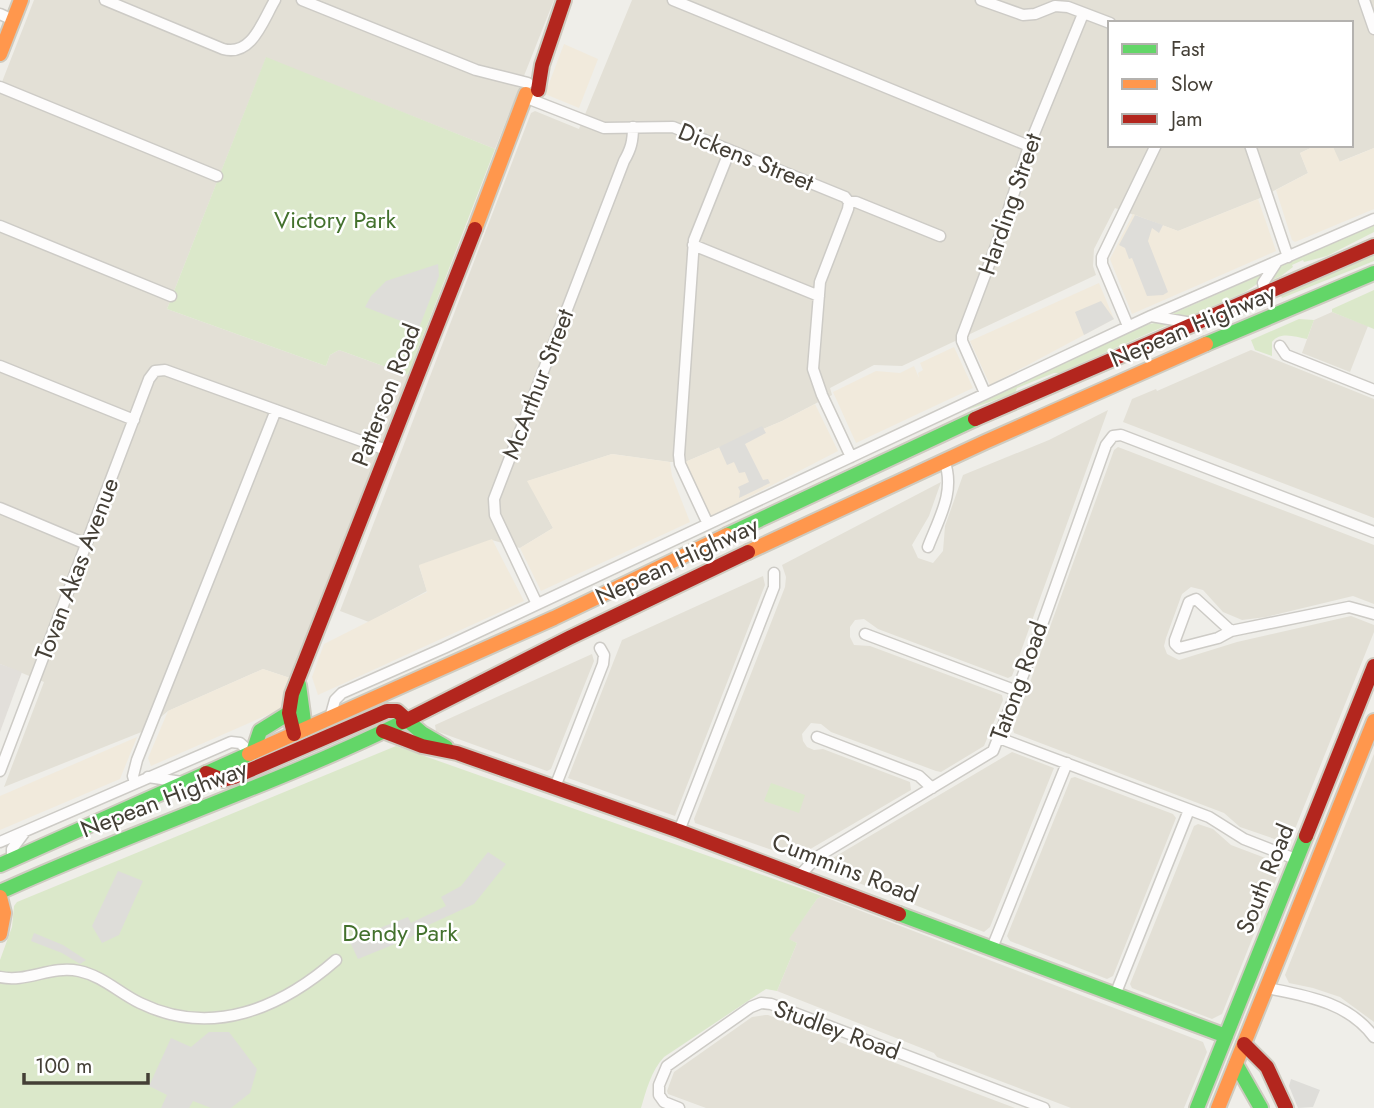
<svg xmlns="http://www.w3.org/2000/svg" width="1374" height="1108" font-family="Jost,sans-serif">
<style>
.residential{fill:#e3e0d6}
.commercial{fill:#f1eadc}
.industrial{fill:#e2dfda}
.green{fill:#dbe8ca}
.parking{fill:#deddd9}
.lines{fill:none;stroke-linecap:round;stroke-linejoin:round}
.street-casing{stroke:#cdcbc6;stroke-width:13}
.fast-casing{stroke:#cecbc0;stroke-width:18}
.slow-casing{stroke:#cecbc0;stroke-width:18}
.jam-casing{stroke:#cecbc0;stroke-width:18}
.street{stroke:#fdfcfc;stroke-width:10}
.fast{stroke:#63d668;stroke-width:14}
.slow{stroke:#ff974d;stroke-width:14}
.jam{stroke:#b3261e;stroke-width:14}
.labels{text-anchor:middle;stroke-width:5;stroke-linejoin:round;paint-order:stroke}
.street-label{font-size:24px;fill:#443f36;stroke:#fff}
.park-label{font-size:24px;fill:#43712d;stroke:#fff}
</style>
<rect width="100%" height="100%" fill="#efeee9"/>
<path class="residential" d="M34 0H554L495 149 266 58 167 309 326 366 330 355 339 350 408 375 290 678 263 669 168 711 144 731 4 787 44 682 0 664V87Z
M632 0H1374V148L1339 162 1332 145H1351V23H1110V145H1317L1300 153 1308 173 1258 199 1178 231 1115 208 1094 249 1093 266 1096 275 902 366 874 365 830 388 832 395 782 421 685 462H670L612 454 528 481 553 528 520 548 492 540 419 566 427 591 369 622 340 611 531 113 535 111 579 129Z
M1332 312 1368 326 1350 372 1302 353 1314 320Z
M1251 350 1374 399V518L1123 422 1132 399 1156 389 1157 391Z
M1108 410 1012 676 1008 678 878 629 864 619 855 620 850 627V637L854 645 870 646 1002 695 1003 700 984 746 941 772 936 771 831 732 821 724 811 723 802 734 803 741 807 747 814 750 823 749 910 782 911 790 795 858 695 823 694 819 785 587 786 577 782 565 941 482 929 516 912 545 918 558 933 563 943 551 945 526 963 475 1049 440Z
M1118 447 1374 545V604L1353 596 1266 617 1242 620 1223 612 1203 590 1191 587 1182 594 1166 638 1164 646 1167 654 1179 660 1237 642 1351 616 1374 625V632L1289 844 1240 827 1224 813 1014 733 1013 729 1114 450Z
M763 576 765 585 675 816 568 778 622 640Z
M592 654 594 661 551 769 547 771 436 731 435 725Z
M1012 752 1054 768 990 927 984 932 828 871 827 865 831 859Z
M1374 754V1022L1340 997 1313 988 1289 983 1285 975Z
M1075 777 1173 814 1176 818 1113 976 1107 979 1010 941 1007 936 1071 778Z
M1198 824 1213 829 1231 845 1279 863 1281 867 1222 1014 1212 1019 1132 988 1130 984 1194 826Z
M822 896 1203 1042 1207 1052 1184 1108H1071L937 1057 934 1053 777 991 797 943 788 939 817 899Z
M765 1015H768L1015 1108H706L668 1094 667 1091 674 1072 752 1017Z"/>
<path class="commercial" d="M564 44 598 59 579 108 545 94Z
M1317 145H1332L1340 162 1374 148V209L1295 242 1292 240 1276 190 1308 173 1300 153Z
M1258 199 1276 251 1132 314 1110 259 1133 214 1178 231Z
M1099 283 1114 319 990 385 970 341Z
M954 347 973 388 856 443 833 392 876 371 900 373 914 366 919 378 918 373 923 370 920 363Z
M815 404 838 451 710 517 685 462 782 421Z
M612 454 670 462 672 476 690 522 541 591 520 548 553 528 527 481Z
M492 539 524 601 318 695 312 677 324 644 427 592 419 565Z
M263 669 290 678 281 709 151 766 148 758 168 711Z
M137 737 120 779 0 830V796Z"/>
<path class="industrial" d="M0 664 22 672 0 732Z"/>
<path class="green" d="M266 57 495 149 408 375 339 350 330 355 326 366 167 309Z
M1374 225V232L1327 256 1304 262 1303 260 1292 265 1293 267 1281 276 1270 281 1279 267 1283 265Z
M1374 255V261L1282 298 1281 296Z
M1265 273 1257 284 1245 292 1190 316 1170 315Z
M1374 290V329L1332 312V309Z
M1299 319 1314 320 1307 339C1295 337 1281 331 1272 342V356L1255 350 1251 340Z
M1164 321 1174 322 1059 373H1054L1017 388 1015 393 967 410 975 404 1145 325Z
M396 746 822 896 817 899 789 939 797 943 777 991 766 989 664 1057C651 1071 646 1091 641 1108H0V960L12 927 14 906 17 902Z
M771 783 805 795 799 813 764 801Z"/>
<path class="parking" d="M1135 215 1163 225 1159 233 1152 228 1148 241 1168 292 1163 295 1147 296 1132 258 1129 259 1125 248 1119 245Z
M438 264 439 276 419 328 365 307 371 296 386 281Z
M1101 301 1114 319 1084 335 1075 312Z
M762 426 766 433 745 444 763 480 768 479 770 483 739 498 740 491 738 487 749 482 745 472 739 473 734 462 727 465 719 447Z
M488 852 506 864 474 904 420 929 412 937 358 959 349 940 408 917 411 923 446 906 441 897 461 886Z
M118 871 143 881 119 935 102 943 92 926Z
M34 933 63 945 86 960 80 964 62 953 31 941Z
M209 1032H229L257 1069 250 1093 231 1108H211L193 1101 189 1108H161L167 1095 149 1086 171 1038 191 1047Z
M1291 1079 1320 1090 1313 1107 1298 1108 1289 1086Z"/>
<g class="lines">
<defs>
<path id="street" d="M105 0 223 49C252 57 263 20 275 0
M302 0 476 70 528 83
M673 0 1029 146
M981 0 1023 15 1035 14 1055 6 1068 7 1110 23
M1364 0 1374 29
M0 14 13 20
M0 87 217 176
M532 100 604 128 673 127 845 197 849 202H856L940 236
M1250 145 1288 257
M849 202 848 209 820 282 813 369 822 395 851 457
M0 226 171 296
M693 245 819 296
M1265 293 1263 283 1276 263
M1151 316 1192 323
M1128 326 1102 264V257L1156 145
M1280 346 1286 355 1374 390
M0 366 134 420
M985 393 962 341V336L1002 230 1029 146 1083 14
M0 508 86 544
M708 524 680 464 679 455 694 240 730 150
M928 547C939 518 956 491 944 460
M1196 599 1231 631 1218 638 1179 648 1175 644V640L1189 602Z
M537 604 495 515 494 499 624 161C631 149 633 141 633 127
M1231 631 1349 607 1374 614
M865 634 1017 691
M330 718 335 700 342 693 444 648 1151 316 1374 219
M817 737 919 776 932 788
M999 738 1209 817 1244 839 1298 860
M0 771 149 379 155 371 165 370 389 451
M148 777 182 782
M135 783 133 776 137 760 276 410
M555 787 603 664 604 655 600 648
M679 831 774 587V573
M0 842 231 742 240 743 251 753
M12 859V849L24 833
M800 875 817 857 993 751 1033 650 1106 445 1113 436 1121 435 1374 532
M992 948 1067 763
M0 977C27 983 51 965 79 971 103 976 119 993 140 1003 212 1038 281 1008 336 960
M1267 988C1307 996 1348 1002 1374 1037
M1115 995 1189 810
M679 1108 664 1102 659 1095V1085L667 1066 751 1007 761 1003 771 1004 1044 1108"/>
<path id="fast" d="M1206 344 1374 273
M727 535 975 419
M299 685 305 729
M407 720 422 733 446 747
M253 752 260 731 289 713
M0 865 249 754
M0 892C133 831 272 786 403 722
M899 914 1226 1036
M1236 1064 1261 1108
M1197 1108 1306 836"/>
<path id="slow" d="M0 54 21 0
M475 229 526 94
M748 552 985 442 1206 344
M249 754 554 618 727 535
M0 897 4 913 0 934
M1218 1108 1374 721"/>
<path id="jam" d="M538 90 542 65 564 0
M975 419 1374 246
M403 722 569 638 748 552
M383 731 422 746 457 753 679 831 899 914
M294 734 289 713 292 694 475 229
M206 773 223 780 234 777 387 711H397L407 720
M1306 836 1374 666
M1244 1044 1267 1067 1286 1108"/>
</defs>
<use href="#street" class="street-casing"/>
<use href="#fast" class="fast-casing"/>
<use href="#slow" class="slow-casing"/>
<use href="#jam" class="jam-casing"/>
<use href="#street" class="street"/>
<use href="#fast" class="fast"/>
<use href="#slow" class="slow"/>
<use href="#jam" class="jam"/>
</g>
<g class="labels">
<g class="street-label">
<text transform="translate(746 157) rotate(22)" y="8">Dickens Street</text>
<text transform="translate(1010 204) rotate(-71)" y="8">Harding Street</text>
<text transform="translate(1193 326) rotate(-23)" y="8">Nepean Highway</text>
<text transform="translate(538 384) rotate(-69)" y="8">McArthur Street</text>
<text transform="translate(386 395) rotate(-69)" y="8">Patterson Road</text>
<text transform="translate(677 561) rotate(-25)" y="8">Nepean Highway</text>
<text transform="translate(77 569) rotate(-69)" y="8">Tovan Akas Avenue</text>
<text transform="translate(1019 681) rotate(-70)" y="8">Tatong Road</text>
<text transform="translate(164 799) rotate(-21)" y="8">Nepean Highway</text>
<text transform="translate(845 868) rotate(21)" y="8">Cummins Road</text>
<text transform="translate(1265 879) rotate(-68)" y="8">South Road</text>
<text transform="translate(837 1030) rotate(20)" y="8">Studley Road</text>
</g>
<g class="park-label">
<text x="335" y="228">Victory Park</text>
<text x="400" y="941">Dendy Park</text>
</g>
</g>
<rect x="1108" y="21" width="245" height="126" fill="#ffffff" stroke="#b4b2af" stroke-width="2"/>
<rect x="1122" y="44" width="35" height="10" fill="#63d668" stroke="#b4b2af" stroke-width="2"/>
<text x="1171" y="56" font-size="21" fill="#443f36">Fast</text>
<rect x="1122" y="79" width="35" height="10" fill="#ff974d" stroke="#b4b2af" stroke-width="2"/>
<text x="1171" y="91" font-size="21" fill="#443f36">Slow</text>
<rect x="1122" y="114" width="35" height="10" fill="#b3261e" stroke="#b4b2af" stroke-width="2"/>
<text x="1171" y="126" font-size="21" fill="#443f36">Jam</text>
<path d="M24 1073v10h124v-10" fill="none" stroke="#443f36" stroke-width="3.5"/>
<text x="35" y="1073" font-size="21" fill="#443f36" stroke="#ffffff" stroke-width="5" paint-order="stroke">100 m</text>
</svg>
